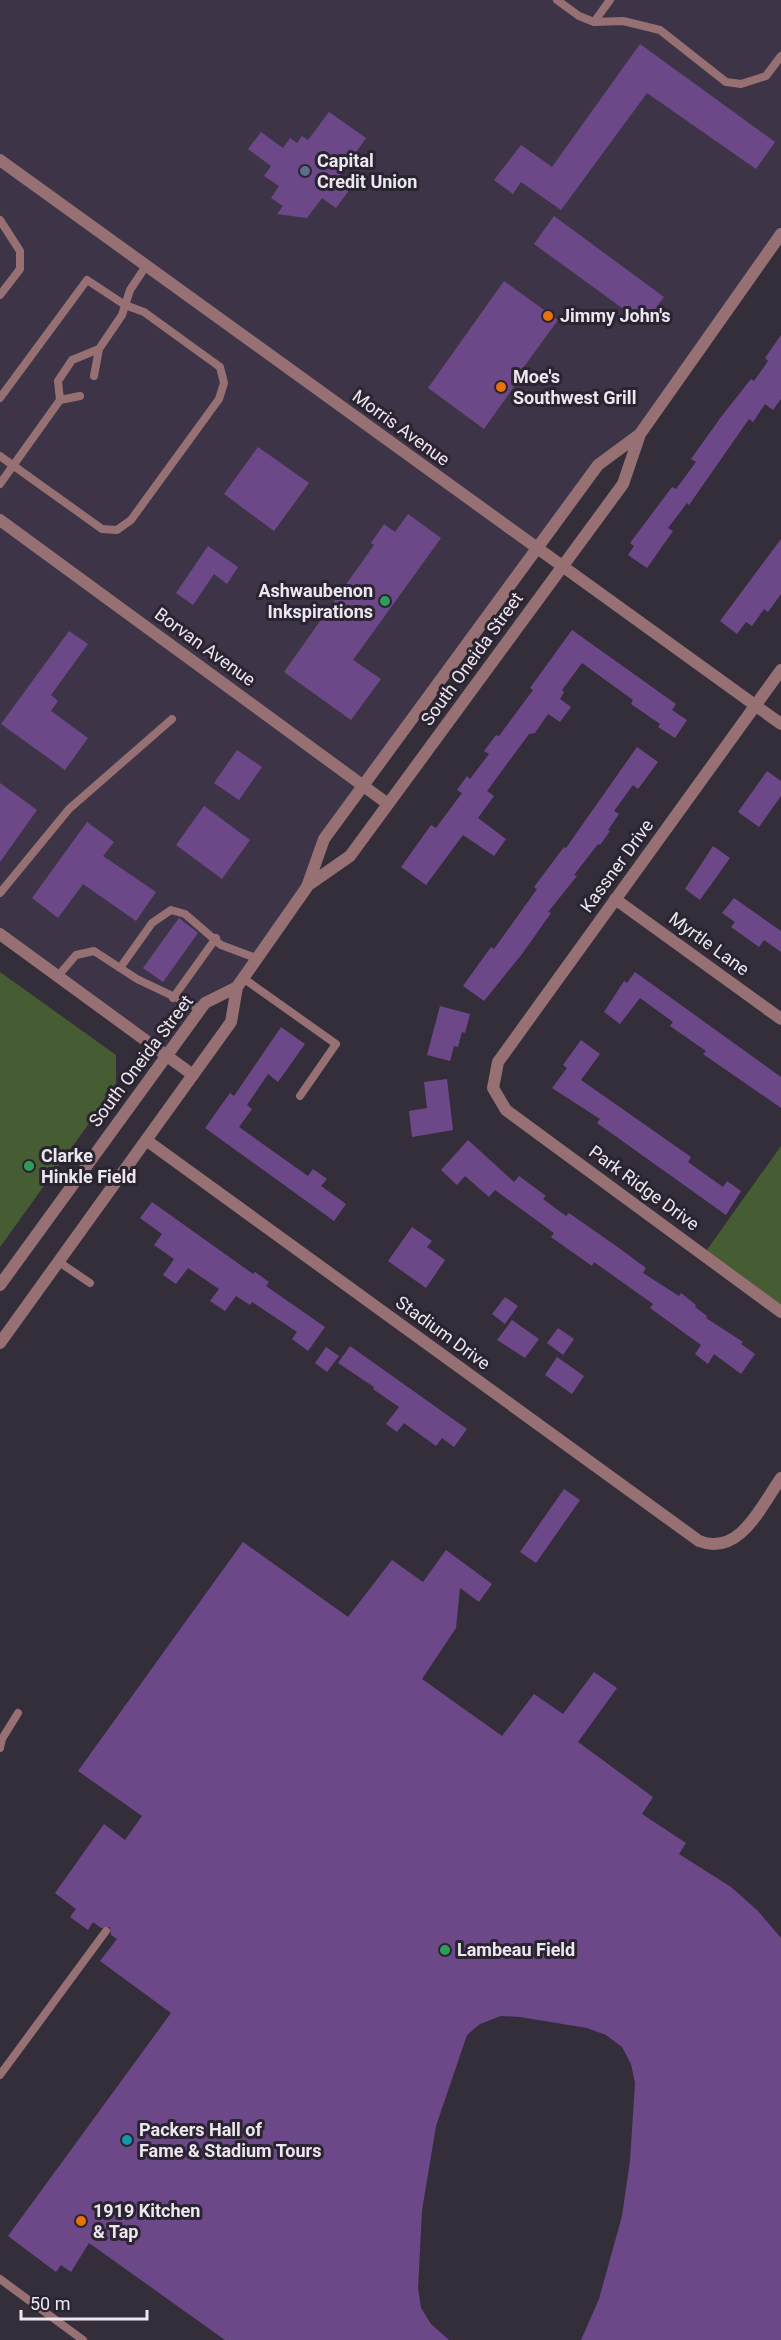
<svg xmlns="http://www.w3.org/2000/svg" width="781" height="2340" font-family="Roboto,sans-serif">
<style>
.built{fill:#3e3447}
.green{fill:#465c32}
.building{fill:#6d4889}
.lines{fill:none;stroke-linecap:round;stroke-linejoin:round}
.service{stroke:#967073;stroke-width:8}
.minor{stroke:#967073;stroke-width:12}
.tertiary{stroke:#967073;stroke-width:12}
.service-dot{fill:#5c6f8a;stroke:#2a2431;stroke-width:2}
.food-dot{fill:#e8710a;stroke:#2a2431;stroke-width:2}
.leisure-dot{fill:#2e9e5b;stroke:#2a2431;stroke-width:2}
.culture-dot{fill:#0f9aa8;stroke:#2a2431;stroke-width:2}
.labels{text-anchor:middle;stroke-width:6;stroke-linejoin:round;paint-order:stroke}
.poi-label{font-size:18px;font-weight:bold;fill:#ebe6ef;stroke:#2a2431;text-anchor:start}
.street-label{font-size:18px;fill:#ebe6ef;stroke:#2a2431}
</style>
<rect width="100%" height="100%" fill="#342e3b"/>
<path class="built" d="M0 0H781V234L640 434 598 465 324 839 307 887 237 987 205 1003 167 1056 0 934Z"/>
<path class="green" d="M0 972 116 1055V1086L0 1247Z
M781 1146V1312L704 1254Z"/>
<path class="building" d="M640 44 775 142 756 169 647 93 561 210 521 182 513 194 494 180 521 145 552 167Z
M329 112 366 138 340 175 353 185 336 208 322 198 307 218 277 214 283 206 271 198 279 186 264 176 271 166 248 149 261 132 283 148 290 138 297 143 302 136 308 140Z
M554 216 664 297 644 324 534 244Z
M504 281 558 320 515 379 518 381 484 429 428 388Z
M781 335V399L773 410 765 404 753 422 749 419 689 505 687 503 668 528 673 531 647 568 628 555 634 546 630 543 672 487 676 489 696 462 691 459 721 417 751 379 754 381 768 361 765 358Z
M258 447 309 483 274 531 224 494Z
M408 514 441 538 353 660 381 679 351 720 284 672 374 545 371 543 384 524 395 532Z
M781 539V594L768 612 764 609 752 626 746 622 737 634 720 621Z
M208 546 238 567 227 584 214 574 193 605 176 593Z
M572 630 676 704 672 710 687 720 675 738 658 727 660 724 631 704 633 700 582 663 562 690 564 692 560 699 571 707 560 722 548 714 535 733 529 734 487 791 494 796 478 818 506 839 494 856 463 835 426 885 401 867 431 825 436 828 462 793 457 790 467 776 470 779 489 754 484 751 496 735 499 736 533 690 530 688Z
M69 631 88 644 51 695 58 701 51 711 88 738 65 770 1 724Z
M637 747 658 762 638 789 633 785 614 811 619 814 608 830 610 831 600 845 598 844 574 875 577 876 548 912 551 913 522 954 484 1001 463 986 491 947 494 949 537 889 534 887 564 847 566 848Z
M237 750 262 767 239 800 214 783Z
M767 771 781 781V796L759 827 738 812Z
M0 783 37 810 0 862Z
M204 806 250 840 222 879 176 845Z
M87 822 114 842 103 856 156 892 136 921 83 884 58 918 32 898Z
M713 846 730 858 700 900 685 889Z
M734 898 781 931V952L764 940 759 947 731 927 735 922 722 913Z
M179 918 198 933 163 982 143 968Z
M635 972 781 1077V1108L703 1054 706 1051 670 1026 673 1022 640 998 620 1024 604 1012 624 981 627 983Z
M440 1006 470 1014 465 1033 462 1032 458 1047 454 1046 450 1061 427 1055Z
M281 1027 305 1044 278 1082 268 1074 247 1105 252 1109 239 1127 308 1176 313 1169 327 1179 321 1186 346 1204 334 1221 205 1128 230 1093 234 1096Z
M581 1040 600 1054 581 1080 691 1157 688 1162 723 1187 727 1181 741 1191 726 1215 597 1123 600 1119 552 1088 567 1068 563 1065Z
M447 1079 453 1130 412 1137 409 1111 427 1108 424 1082Z
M468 1140 514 1182 519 1176 546 1196 543 1199 566 1216 569 1213 619 1248 646 1268 643 1273 679 1296 681 1293 696 1305 695 1307 707 1316 706 1318 743 1342 741 1344 755 1354 741 1374 714 1354 708 1364 695 1354 701 1345 650 1308 653 1304 594 1262 592 1266 551 1237 554 1233 495 1190 489 1197 465 1176 457 1185 441 1170Z
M152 1202 253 1274 255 1272 269 1282 266 1286 325 1327 308 1351 292 1339 297 1332 252 1302 250 1305 236 1296 225 1311 210 1301 219 1289 188 1268 176 1284 163 1275 174 1259 154 1245 162 1234 140 1218Z
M412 1227 432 1241 427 1247 445 1260 426 1288 388 1261Z
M505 1297 518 1306 505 1324 492 1314Z
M512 1320 539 1339 525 1358 497 1340Z
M558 1328 574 1339 563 1355 547 1343Z
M350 1346 467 1429 454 1447 442 1438 436 1446 404 1423 397 1432 386 1424 399 1407 373 1389 374 1387 338 1363Z
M326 1347 339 1356 327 1372 315 1363Z
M557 1357 584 1376 572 1394 545 1375Z
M564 1489 580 1500 536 1563 520 1552Z
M243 1542 348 1617 392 1560 423 1582 446 1550 492 1584 479 1602 460 1588 456 1628 422 1679 502 1736 534 1694 563 1714 594 1672 617 1688 578 1742 653 1797 642 1814 686 1843 679 1854 731 1887 758 1911 781 1938V2340H581L599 2299 622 2216 630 2161 635 2083 631 2064 622 2047 606 2035 587 2028 520 2017 501 2016 480 2024 467 2035 436 2126 422 2210 418 2288 421 2308 431 2324 449 2340H225L89 2243 71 2272 61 2265 56 2272 8 2236 171 2013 100 1961 117 1939 111 1935 110 1927 101 1928 93 1922 88 1930 70 1917 76 1909 55 1893 104 1824 125 1840 142 1816 78 1771Z"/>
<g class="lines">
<path class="service" d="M557 0 579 16 594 22 623 21 660 30 726 82 741 84 766 76 781 56
M594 22 610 0
M0 220 20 251V269L0 295
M94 376 99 349 122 315 130 290 146 266
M0 398 87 280 125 305 144 312 220 367 224 383 219 399 131 520 117 530 102 529 0 456
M60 400 58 381 72 360 99 349
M0 484 60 400 80 396
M0 893 69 809 172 719
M120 968 152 923 171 910 185 914 221 945 256 958
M58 976 76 955 94 951 137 979 200 1009
M243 978 336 1044 300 1096
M173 998 216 938
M59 1262 90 1283
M0 1748 2 1739 18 1713
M0 2075 106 1931
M0 2279 83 2340"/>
<path class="minor" d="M0 160 781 724
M0 520 388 804
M781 670 498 1062 493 1088 506 1110 781 1312
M615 899 781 1019
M0 934 193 1075
M146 1140 699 1541C740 1557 761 1506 781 1478"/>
<path class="tertiary" d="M307 886 350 856 623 484 640 434 781 234
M0 1285 205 1003 237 987
M0 1343 231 1022 237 987 307 887 324 839 598 465 640 434"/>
</g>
<circle class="service-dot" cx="305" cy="171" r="6"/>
<g class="food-dot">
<circle cx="548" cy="316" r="6"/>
<circle cx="501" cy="387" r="6"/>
<circle cx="81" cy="2221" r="6"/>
</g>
<g class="leisure-dot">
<circle cx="385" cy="601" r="6"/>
<circle cx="29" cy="1166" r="6"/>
<circle cx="445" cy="1950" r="6"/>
</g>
<circle class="culture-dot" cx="127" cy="2140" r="6"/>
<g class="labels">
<g class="poi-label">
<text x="317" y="167">Capital<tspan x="317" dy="21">Credit Union</tspan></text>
<text x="560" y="322">Jimmy John's</text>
<text x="513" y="383">Moe's<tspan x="513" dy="21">Southwest Grill</tspan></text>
<text x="373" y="597" text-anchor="end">Ashwaubenon<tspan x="373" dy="21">Inkspirations</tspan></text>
<text x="41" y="1162">Clarke<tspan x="41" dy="21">Hinkle Field</tspan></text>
<text x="457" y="1956">Lambeau Field</text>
<text x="139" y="2136">Packers Hall of<tspan x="139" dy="21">Fame &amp; Stadium Tours</tspan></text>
<text x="93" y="2217">1919 Kitchen<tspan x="93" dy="21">&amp; Tap</tspan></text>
</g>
<g class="street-label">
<text transform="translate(401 428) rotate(36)" y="6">Morris Avenue</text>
<text transform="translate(205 647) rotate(36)" y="6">Borvan Avenue</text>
<text transform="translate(472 659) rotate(-54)" y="6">South Oneida Street</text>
<text transform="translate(617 866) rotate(-54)" y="6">Kassner Drive</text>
<text transform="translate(709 944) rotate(36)" y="6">Myrtle Lane</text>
<text transform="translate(141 1061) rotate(-53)" y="6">South Oneida Street</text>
<text transform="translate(644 1188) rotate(36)" y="6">Park Ridge Drive</text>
<text transform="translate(443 1333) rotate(36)" y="6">Stadium Drive</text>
</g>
</g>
<path d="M21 2310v9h126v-9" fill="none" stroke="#ebe6ef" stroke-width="3"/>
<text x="30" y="2310" font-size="18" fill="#ebe6ef" stroke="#2a2431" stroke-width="4.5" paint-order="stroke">50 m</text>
</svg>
